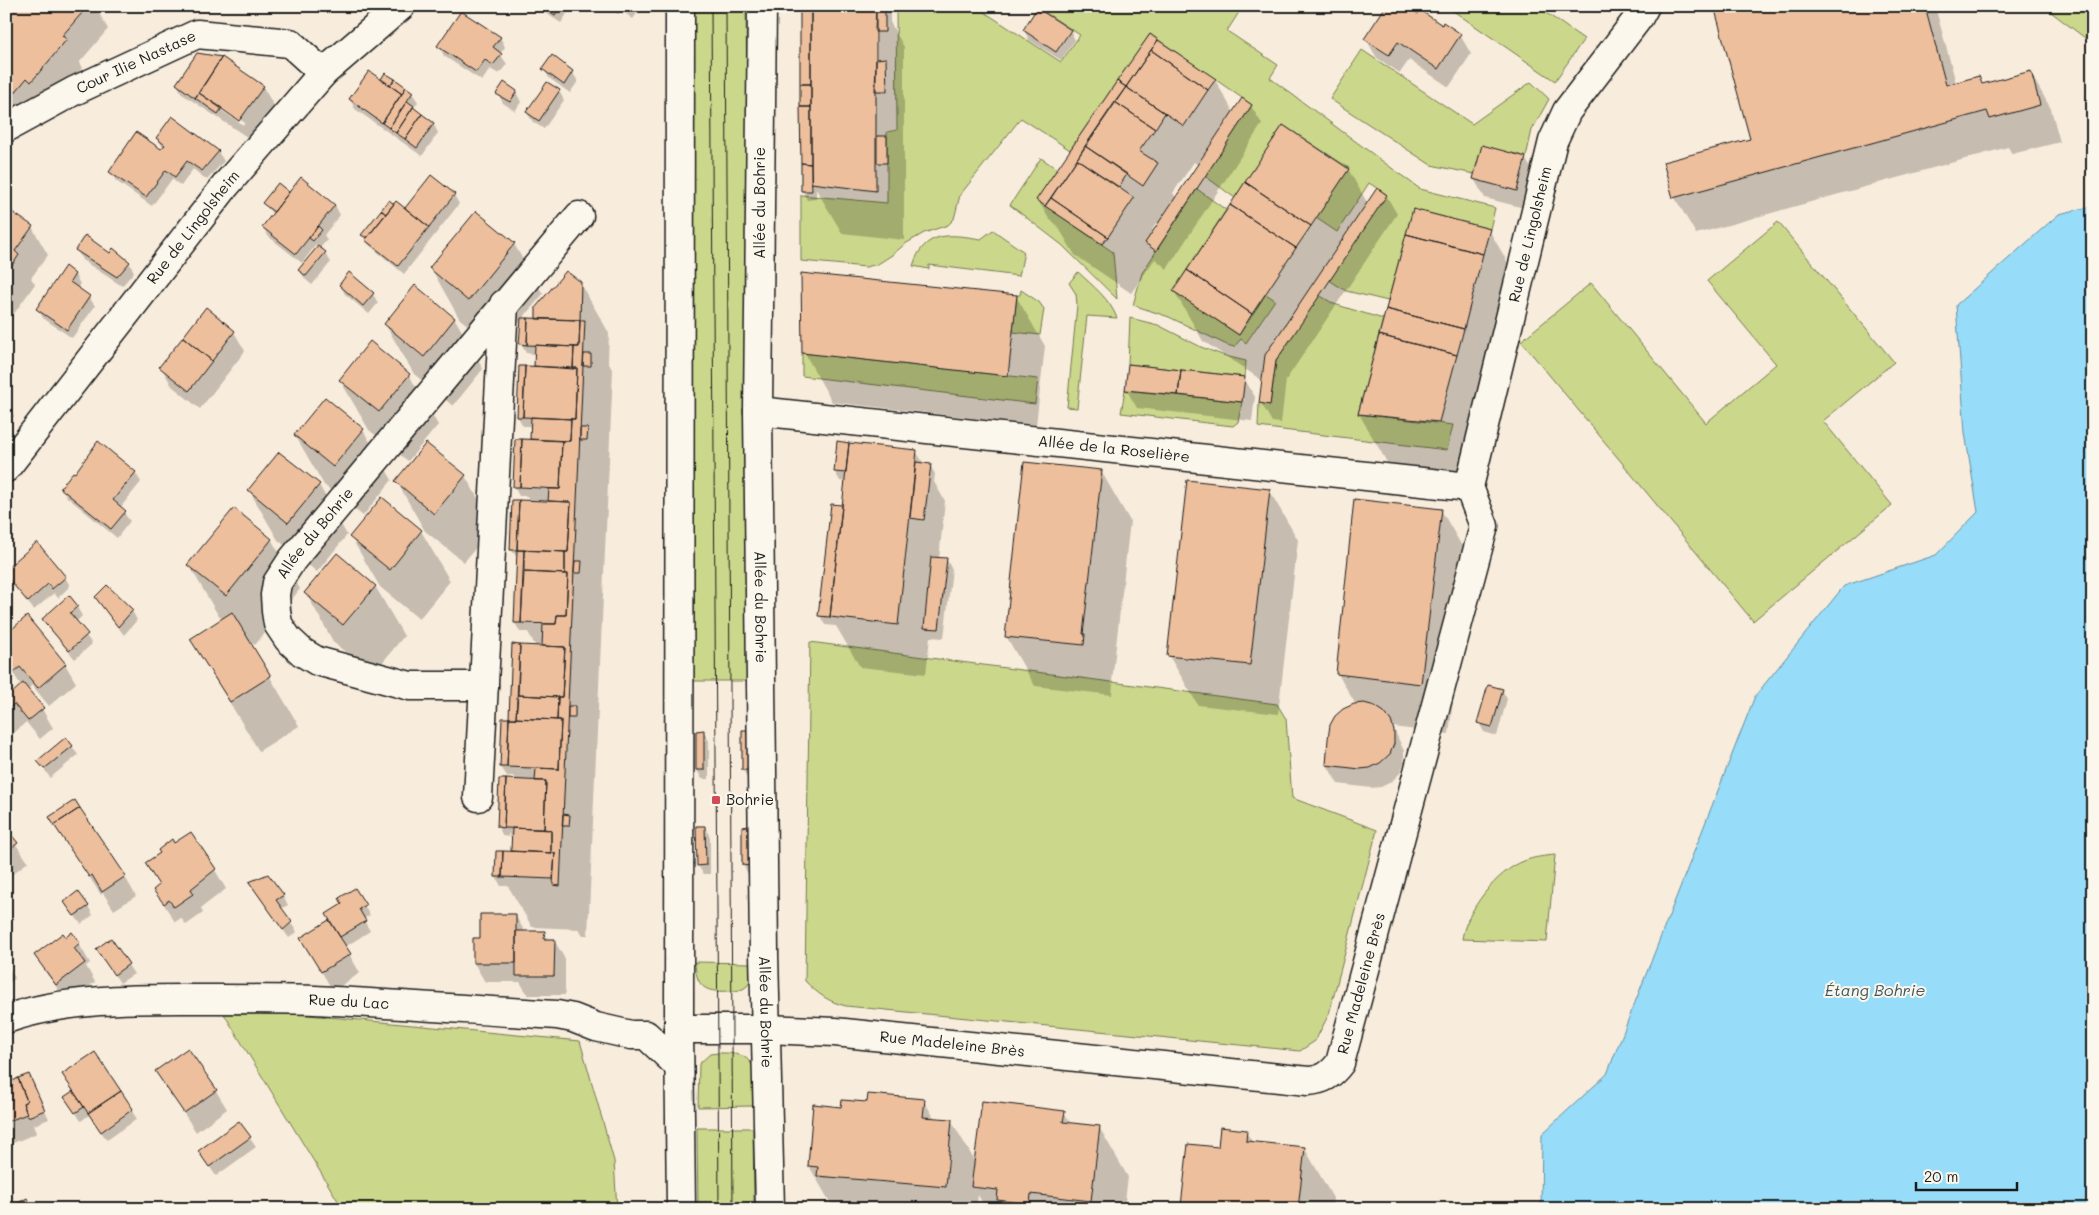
<svg xmlns="http://www.w3.org/2000/svg" width="2099" height="1215" font-family="Mali,sans-serif">
<style>
.green{fill:#cbd78a;stroke:#747a53}
.water{fill:#97dcf9;stroke:#668fa1}
.shadow{fill:#0003;fill-rule:evenodd}
.building{fill:#edbf9d;stroke:#1c1c1c}
.lines{fill:none;stroke-linecap:round;stroke-linejoin:round}
.minor-casing{stroke:#1c1c1c;stroke-width:31}
.secondary-casing{stroke:#1c1c1c;stroke-width:31}
.minor{stroke:#fbf7ec;stroke-width:28}
.secondary{stroke:#fbf7ec;stroke-width:28}
.tram{stroke:#1c1c1c;stroke-width:1}
.poi-dot{fill:#d1495b;stroke:#fbf7ec;stroke-width:2}
.labels{text-anchor:middle;stroke-width:4;stroke-linejoin:round;paint-order:stroke}
.street-label{font-size:15px;fill:#1c1c1c;stroke:#fbf7ec}
.poi-label{font-size:15px;fill:#1c1c1c;stroke:#fbf7ec;text-anchor:start}
.water-label{font-size:16px;font-style:italic;fill:#41565e;stroke:#fbf7ec}
</style>
<rect width="100%" height="100%" fill="#f8ecdc"/>
<filter id="ink" filterUnits="userSpaceOnUse"><feTurbulence type="fractalNoise" baseFrequency=".02" numOctaves="2"/><feDisplacementMap in="SourceGraphic" scale="10" xChannelSelector="R" yChannelSelector="G"/><feConvolveMatrix kernelMatrix="1 2 1 2 8 2 1 2 1" color-interpolation-filters="sRGB"/></filter>
<g filter="url(#ink)">
<path class="green" d="M691 6H746L752 681H693Z
M896 6H975L1061 62 1080 35 1035 6H1243L1227 31 1278 65 1270 78 1420 189 1495 208 1490 229 1413 209 1388 301 1346 291 1329 280 1386 194 1369 183 1337 232 1316 218 1349 168 1283 125 1235 198 1205 176 1252 105 1150 34 1070 150 1021 118 960 195 954 219 948 225 924 233 905 244 892 255 878 264 866 267 801 261V195L887 203V132L897 130Z
M1446 6H1536L1584 39 1555 81Z
M2043 6H2093V44Z
M1362 50 1472 124 1531 82 1549 99 1532 130 1526 157 1482 146 1474 174 1431 165 1330 99Z
M1041 158 1057 169 1037 200 1113 252 1117 299 1062 245 1010 205Z
M1197 189 1226 210 1173 291 1239 335 1266 294 1275 300 1246 343 1241 339 1234 347 1227 345 1169 317 1133 305 1142 273Z
M1778 222 1894 362 1823 421 1892 505 1753 621 1521 341 1591 283 1706 423 1776 364 1707 281Z
M993 230 1024 252 1019 276 929 265V269L913 266C924 230 950 234 981 239Z
M1078 272C1093 286 1109 298 1117 318L1087 316 1077 408 1067 407 1077 305 1076 294 1069 283Z
M1021 290 1039 302 1044 309 1040 335 1013 332 1017 295H1020Z
M1319 295 1334 304 1383 319 1358 414 1453 425 1447 450 1258 427 1259 403 1270 404 1276 361Z
M1130 318 1158 325 1201 347 1225 356 1246 361 1245 377 1128 364Z
M802 353 1038 379 1035 404 802 376Z
M1125 390 1242 402 1238 422 1233 426 1121 413Z
M810 642 1277 704 1286 719 1292 798 1377 830 1329 1014 1315 1041 1300 1051 846 1006C828 1002 817 993 805 981Z
M1555 855 1547 942 1462 939C1466 911 1497 871 1524 861 1534 857 1545 856 1555 855Z
M695 962 752 963C752 970 753 979 747 986 742 991 735 991 728 991 704 993 696 986 695 962Z
M224 1014H297L580 1041 614 1161 617 1209H343Z
M718 1053C762 1052 753 1071 753 1106L698 1107 699 1064 710 1054Z
M697 1128H753L754 1209H698Z"/>
<path class="water" d="M2093 206V1209H1541L1542 1134 1607 1074 1755 696 1844 586 1936 555 1978 512 1965 433 1956 305 2059 214Z"/>
<path class="shadow" d="M6 6H95L108 29 79 63 82 68 65 89 6 112Z
M535 6H572L561 23Z
M606 6H637L639 10 633 19 621 10 618 14Z
M801 6H890V22L904 47V240L842 233 816 189V199L807 200 802 190ZM875 29 877 32V60H875Z
M1585 6H1598L1594 12Z
M1715 6H1935L1956 83 1978 77 1983 85 2030 72 2051 109 2060 142 2012 154 2008 147 1696 234 1675 198 1665 163 1752 140Z
M1418 15 1442 26 1444 24 1460 35 1471 54 1449 87 1409 60 1400 73 1377 58 1366 39Z
M1024 30H1070L1075 40 1061 60 1029 40Z
M500 37 505 47 500 54 507 64 499 74 490 69 482 81 444 56 439 46Z
M198 55 222 58 263 87 274 106 250 139 182 94 177 84ZM221 106 245 123 243 125 221 110Z
M552 57 572 72 578 81 570 93 549 78 544 69Z
M386 74 412 93 418 102 413 108 433 123 438 133 422 156 355 109 350 99 381 81Z
M1215 80 1234 113 1251 106 1262 124 1167 269 1155 259 1131 293 1075 255 1057 225 1049 219 1038 200 1118 81ZM1194 162 1199 166 1177 199 1173 193ZM1156 223 1159 225 1154 233 1152 230Z
M559 91 564 100 544 129 533 122 527 113Z
M516 92 521 102 515 111 503 103 498 94Z
M172 118 218 152 224 161 207 180 193 169 181 186 172 179 152 206 116 181 111 172 163 148 158 138Z
M1525 158 1536 177 1528 209 1485 198 1474 179Z
M1348 169 1368 204 1386 195 1397 214 1286 380 1281 423 1272 422 1261 403 1263 381 1203 341 1174 291Z
M431 177 454 195 459 204 404 274 368 244 363 235 405 210Z
M278 185 290 194 335 205 340 215 324 235 327 240 319 249 325 253 331 262 312 285 305 279 300 270 318 248 315 246 302 263 268 236 263 227 273 215 264 203Z
M6 209 32 227 48 255 31 278 35 284 6 325Z
M476 213 514 244 543 294 522 319 537 320 580 283 609 333 608 362 613 371 588 935H583L579 929 532 927 508 886H501L496 877 513 853V842L508 833V837L503 836 498 827 516 781 513 776H507L501 767 510 719 514 646 536 647 528 632H520L515 623 518 559 511 549 530 502 527 496H519L514 487 531 441V430L529 426H523L518 417 535 368V357L533 354 526 353 521 344 522 319 497 350 459 318 431 268Z
M1489 230 1518 280 1467 472 1388 464 1359 414Z
M77 250 111 254 129 262 134 272 122 286 82 260Z
M65 268 75 275 80 284 77 288 89 297 95 306 72 338 43 318 38 309Z
M350 274 373 294 378 303 369 314 345 294 340 285Z
M416 287 455 319 483 369 453 406 414 374 385 324Z
M1016 296 1045 346 1036 425 832 402 804 352Z
M234 332 245 351 200 409 172 386 161 367Z
M371 343 409 375 438 425 408 461 369 430 340 380Z
M1244 378 1255 397 1252 421 1137 408 1126 389Z
M6 402 14 416 6 427Z
M363 430 392 480 363 516 324 485 295 435Z
M838 443 916 451 924 464 930 465 935 474 934 482 945 501 939 559H946L952 569 944 638 930 637 926 674 860 667 836 626 825 625 820 616 832 505 841 506 843 509 846 482 840 481 835 472Z
M1101 471 1130 521 1112 682 1113 685 1112 695 1035 686 1006 636Z
M135 472 141 482 120 508 130 521 117 538 67 497 62 488Z
M465 476 494 526 464 562 425 531 397 482Z
M319 485 347 535 317 572 278 540 249 490Z
M1269 490 1298 540 1278 714 1198 705 1169 656Z
M1441 510 1470 560 1449 734 1393 727 1404 751V763L1400 773 1391 782 1381 787 1371 788 1338 784 1327 765 1356 705 1338 674Z
M421 531 450 581 419 619 380 587 351 537Z
M271 539 300 589 255 645 248 640 299 726 259 751 191 639 223 619 218 615 189 565Z
M6 575 65 577 70 586 58 598 54 593 34 610Z
M375 586 404 636 373 674 334 643 306 593Z
M96 598 132 611 137 620 124 635Z
M77 607 82 616 76 622 92 644 75 659 49 628 43 619Z
M6 628 65 664 76 683 49 706 32 685 27 690 42 709 53 728 40 739 26 722 13 734 10 731 6 734V694L9 697 22 687 6 662 10 656 6 650Z
M1502 690 1507 699 1497 736 1484 732 1479 723Z
M704 732 709 741V779H702L697 770Z
M743 732 754 779H748L743 770Z
M72 746 78 755 50 778 39 761Z
M51 818 125 877 136 896 114 910 103 893 101 895Z
M705 827 710 837V874H703L698 865Z
M743 828 755 875 748 874 743 865Z
M6 830 28 862 6 879Z
M173 845 215 870 226 889 201 908 203 913 186 925 181 918 175 922 155 890 160 886 162 854Z
M354 889 370 915 363 919 370 931 345 947 360 973 333 991 302 939 331 920Z
M256 892 283 896 288 905 281 909 297 932 289 938Z
M88 906 93 915 81 924 71 911Z
M515 915 525 932H544L548 940H554L565 959V995H528L520 982H485L474 963V940H481Z
M66 939 79 944 90 963 86 966 95 982 68 1003 47 974 36 956Z
M111 940 134 974 120 983 103 958Z
M6 962 15 978 6 986Z
M94 1053 137 1119 107 1140 89 1115 81 1121 66 1097 74 1092 64 1074Z
M157 1072 216 1091 227 1109 196 1132Z
M9 1073 14 1082 29 1075 49 1119 34 1125 37 1133 6 1146V1074Z
M924 1101 935 1119 951 1120 976 1163 1064 1112 1071 1124 1099 1127 1128 1177 1124 1209H986L978 1195 976 1209H834L809 1166 842 1108 868 1103Z
M239 1123 256 1147 216 1176 205 1160Z
M1246 1132 1253 1143 1305 1149 1333 1198 1332 1209H1184L1182 1206 1219 1149Z"/>
<path class="building" d="M6 6H88L62 36 67 39 49 61 31 82 27 78 8 101 6 99Z
M542 6H561L555 15Z
M811 6H876V191L811 183Z
M876 6H885V32H875Z
M1386 6H1406L1418 14 1420 10 1442 25 1443 22 1461 34 1438 69 1398 42 1389 55 1364 39Z
M1714 6H1925L1946 85 1979 76 1982 84 2031 71 2040 105 1990 119 1987 111 1673 198 1663 162 1750 139Z
M800 7H811V84H800Z
M1037 8 1071 30 1056 52 1023 30Z
M461 11 501 37 493 47 502 54 493 65 485 60 476 72 437 46Z
M1150 34 1158 40 1126 87 1117 81Z
M1158 40 1216 79 1208 90 1151 50Z
M1151 50 1208 90 1184 126 1126 87Z
M197 53 222 57 195 98 176 84Z
M552 55 573 71 564 85 542 69Z
M222 57 264 86 239 121 199 93Z
M886 58 887 91H875L876 59Z
M369 71 402 94 382 123 349 99Z
M385 73 395 79 390 85 381 79Z
M395 79 406 87 402 94 390 85Z
M1117 81 1126 87 1045 206 1036 200Z
M504 82 517 91 510 102 496 94Z
M547 82 560 90 539 121 526 112Z
M800 84H811V107H800Z
M406 87 413 92 389 128 382 123Z
M1126 87 1165 113 1155 129 1115 102Z
M199 93 222 108 218 114 195 98Z
M1242 98 1252 105 1156 251 1145 243Z
M407 101 414 106 396 133 389 128Z
M1115 102 1155 129 1139 151 1158 163 1143 186 1085 146Z
M413 107 422 114 405 139 396 133Z
M800 107H811V164L801 163Z
M422 114 434 123 417 148 405 139Z
M172 116 219 151 202 171 187 161 175 177 166 170 146 197 109 172 136 132 161 149 165 145 156 138Z
M1283 125 1349 169 1311 226 1245 182Z
M877 136H887V163H877Z
M1482 145 1526 157 1517 191 1473 179Z
M1085 146 1127 174 1119 187 1077 159Z
M1077 159 1134 198 1108 237 1051 198Z
M801 163 811 164 812 191H801Z
M431 175 455 194 429 227 405 208Z
M301 177 335 205 296 254 262 227Z
M1245 182 1311 226 1296 248 1230 205Z
M278 183 289 192 274 212 262 203Z
M1377 188 1387 195 1276 361 1270 405 1259 403 1265 355Z
M1051 198 1108 237 1102 244 1045 206Z
M389 200 394 204 386 214 381 210Z
M396 201 429 227 398 266 365 240Z
M1230 205 1296 248 1252 314 1187 270Z
M6 208 33 226 15 251 19 255 6 274Z
M1413 209 1490 229 1483 254 1406 234Z
M381 210 386 214 367 238 361 235Z
M476 211 515 243 468 301 429 268Z
M318 226 322 230 313 241 309 238Z
M1406 234 1483 254 1464 329 1386 309Z
M85 235 110 253 113 248 130 262 117 277 75 250Z
M318 246 326 252 306 276 298 270Z
M65 266 75 274 70 282 90 296 67 330 36 309Z
M1187 270 1252 314 1239 335 1173 291Z
M566 271 581 282 580 320 536 319V307Z
M349 272 374 293 363 306 339 285Z
M801 273 1017 295 1008 376 802 353Z
M415 285 455 318 424 357 384 324Z
M206 307 235 331 212 361 183 337Z
M1386 309 1464 329 1457 355 1379 335Z
M521 318H528L527 345 519 344Z
M528 318 580 320 579 347 527 345Z
M580 320H585L560 886 553 885 555 853H551V830L544 829 546 781H535L536 768 559 769 561 720H557L558 697H562L565 647 542 646 543 624H556L557 615H566L568 574H565V552H568L571 502 548 501 549 489H560L562 441H570L571 419H575L577 368 573 369 574 347H579Z
M1379 335 1457 355 1439 422 1358 414Z
M183 337 212 361 189 391 159 367Z
M370 341 410 374 379 412 339 380Z
M535 345 574 347 573 369 534 366Z
M584 354H591V366H583Z
M1128 364 1181 370 1178 395 1125 390Z
M519 366H525L523 417H517Z
M525 366 577 368 575 419 523 417Z
M1181 370 1245 377 1242 402 1178 395Z
M325 397 364 429 333 467 294 435Z
M531 417 571 419 570 441 530 439Z
M580 428H588L587 440H580Z
M515 439H522L520 487H513Z
M522 439 562 441 560 489 520 487Z
M98 441 136 472 113 500 126 511 111 529 60 488 73 472 75 473Z
M837 441 849 443 846 473 834 472Z
M426 443 466 475 434 514 395 481Z
M849 443 917 450 898 625 830 617Z
M279 452 320 484 288 523 248 490Z
M916 462 931 464 924 520 910 518Z
M1024 462 1102 470 1083 634H1085L1084 645 1005 637Z
M1187 480 1270 489 1250 665 1167 656Z
M382 497 422 530 390 570 349 537Z
M1354 499 1442 509 1421 684 1336 674Z
M512 500H519L517 550H510Z
M519 500 571 502 568 552 517 550Z
M831 504 842 505 830 617 818 616Z
M234 508 272 539 226 596 187 565Z
M37 542 66 577 52 589 48 584 28 602 6 576V569Z
M517 550H524L521 623H514Z
M524 550 565 552V574L524 572Z
M337 553 376 586 343 625 304 593Z
M931 557 947 558 939 629 924 628Z
M575 561H582L581 573H574Z
M524 572 568 574 566 615H557L556 624 521 623Z
M107 585 133 610 118 627 95 597Z
M69 595 78 606 70 613 88 634 69 651 42 619Z
M232 612 271 676 230 702 190 639Z
M27 616 66 664 38 688 20 667 13 673 6 664V657L10 654 6 649V626L12 629Z
M512 644 520 645 516 718H509Z
M520 645 565 647 562 697 518 695Z
M23 683 44 708 28 721 14 704 6 711V692L9 696Z
M1488 685 1503 689 1492 727 1477 723Z
M518 695 558 697 557 720 516 718Z
M1364 703 1375 706 1384 712 1391 721 1394 731V744L1390 754 1380 763 1370 768 1360 769 1326 765 1328 739 1330 725 1335 716 1343 709 1354 704Z
M568 706H575V718H568Z
M502 718H509L507 767H500Z
M509 718 561 720 559 769 507 767Z
M704 730V770H696V731Z
M742 730H750V770H742Z
M66 737 73 746 44 769 37 761Z
M499 779H506L504 828 497 827Z
M506 779 546 781 544 829 504 828Z
M75 800 80 808 54 825 49 817Z
M80 808 126 876 102 892 92 875 89 877 54 825Z
M563 814 570 815 569 826H562Z
M696 826H705L706 865 697 866Z
M750 826V866L742 865V827Z
M6 828 18 843 6 852Z
M512 828 551 830V853L511 851Z
M191 832 216 869 191 889 193 894 174 907 169 900 164 904 153 890 159 885 145 863 160 853 158 850 172 839 174 843Z
M496 851H503L502 877H495Z
M503 851 555 853 553 879 502 877Z
M268 874 284 895 276 900 292 922 283 930 249 882Z
M355 888 366 905 359 909 366 921 340 937 326 914 342 904 339 898Z
M78 891 89 906 74 916 64 902Z
M480 914H516V963H473V938H480Z
M329 920 351 954 321 972 300 938Z
M516 931H545L544 939H555L554 976H516Z
M72 932 80 943 74 948 85 963 56 985 34 955 63 933 66 937Z
M111 938 129 964 114 975 96 949Z
M188 1048 217 1090 184 1113 155 1071Z
M95 1052 121 1091 88 1113 62 1074Z
M9 1071 13 1081 18 1078 27 1101 23 1103 27 1114 6 1122V1072Z
M29 1074 45 1110 28 1117 23 1103 27 1101 18 1078Z
M73 1091 84 1107 75 1113 64 1097Z
M121 1091 133 1109 101 1132 88 1113Z
M868 1094 925 1099 923 1117 952 1119 946 1187 817 1176 818 1167 808 1166 813 1104 841 1107 842 1100 867 1102Z
M982 1101 1065 1111 1063 1122 1100 1126 1091 1201 1031 1194 1030 1204 997 1200 998 1190 971 1187Z
M239 1121 251 1137 209 1167 198 1151Z
M1220 1127 1247 1130 1246 1141 1305 1147 1298 1209H1204L1181 1206 1188 1144 1218 1147Z
M27 1198 31 1206 28 1209H7Z"/>
<g class="lines">
<defs>
<g id="minor">
<path id="s1" d="M6 128 74 91 197 34 290 43 323 73"/>
<path id="s2" d="M758 411 1469 487"/>
<path id="s3" d="M6 468 226 185 323 73 401 6"/>
<path id="s4" d="M1469 487 1553 141 1567 111 1639 17 1645 6"/>
<path id="s5" d="M484 686H410L317 661 302 652 288 639 278 624 276 611 275 595 277 583 292 560 579 216"/>
<path d="M478 797 504 304"/>
<path id="s6" d="M6 1019C73 996 147 999 216 999 249 999 282 999 315 1000 395 1004 476 1010 557 1015L573 1018 596 1027 631 1035H646L679 1066"/>
<path id="s7" d="M679 1029H767L835 1032 1308 1081C1323 1080 1331 1075 1340 1063L1484 526 1469 487"/>
</g>
<g id="secondary">
<path d="M680 6 679 1029 681 1209"/>
<path id="s8" d="M762 6 758 411 764 953 770 1209"/>
</g>
</defs>
<use href="#minor" class="minor-casing"/>
<use href="#secondary" class="secondary-casing"/>
<use href="#minor" class="minor"/>
<use href="#secondary" class="secondary"/>
<path class="tram" d="M711 6 719 1209
M726 6 733 1209"/>
</g>
</g>
<rect class="poi-dot" x="711" y="795" width="10" height="10" rx="2.5"/>
<g class="labels">
<g class="street-label">
<text dy="5" stroke="none"><textPath href="#s1" startOffset="146">Cour Ilie Nastase</textPath></text>
<text transform="translate(760 203) rotate(-90)" y="5">Allée du Bohrie</text>
<text dy="5" stroke="none"><textPath href="#s3" startOffset="305">Rue de Lingolsheim</textPath></text>
<text dy="5" stroke="none"><textPath href="#s4" startOffset="260">Rue de Lingolsheim</textPath></text>
<text dy="5" stroke="none"><textPath href="#s2" startOffset="358">Allée de la Roselière</textPath></text>
<text dy="5" stroke="none"><textPath href="#s5" startOffset="329">Allée du Bohrie</textPath></text>
<text dy="5" stroke="none"><textPath href="#s8" startOffset="601">Allée du Bohrie</textPath></text>
<text dy="5" stroke="none"><textPath href="#s7" startOffset="752">Rue Madeleine Brès</textPath></text>
<text dy="5" stroke="none"><textPath href="#s6" startOffset="345">Rue du Lac</textPath></text>
<text dy="5" stroke="none"><textPath href="#s8" startOffset="1006">Allée du Bohrie</textPath></text>
<text dy="5" stroke="none"><textPath href="#s7" startOffset="274">Rue Madeleine Brès</textPath></text>
</g>
<g class="poi-label">
<text x="726" y="805">Bohrie</text>
</g>
<g class="water-label">
<text x="1875" y="996">Étang Bohrie</text>
</g>
</g>
<rect width="2099" height="1215" fill="none" stroke="#fbf7ec" stroke-width="25"/>
<rect x="12" y="12" width="2074" height="1190" fill="none" stroke="#1c1c1c" stroke-width="2" filter="url(#ink)"/>
<path d="M1916 1182v8h101v-8" fill="none" stroke="#1c1c1c" stroke-width="2.5"/>
<text x="1924" y="1182" font-size="15" fill="#1c1c1c" stroke="#fbf7ec" stroke-width="4" paint-order="stroke">20 m</text>
</svg>
